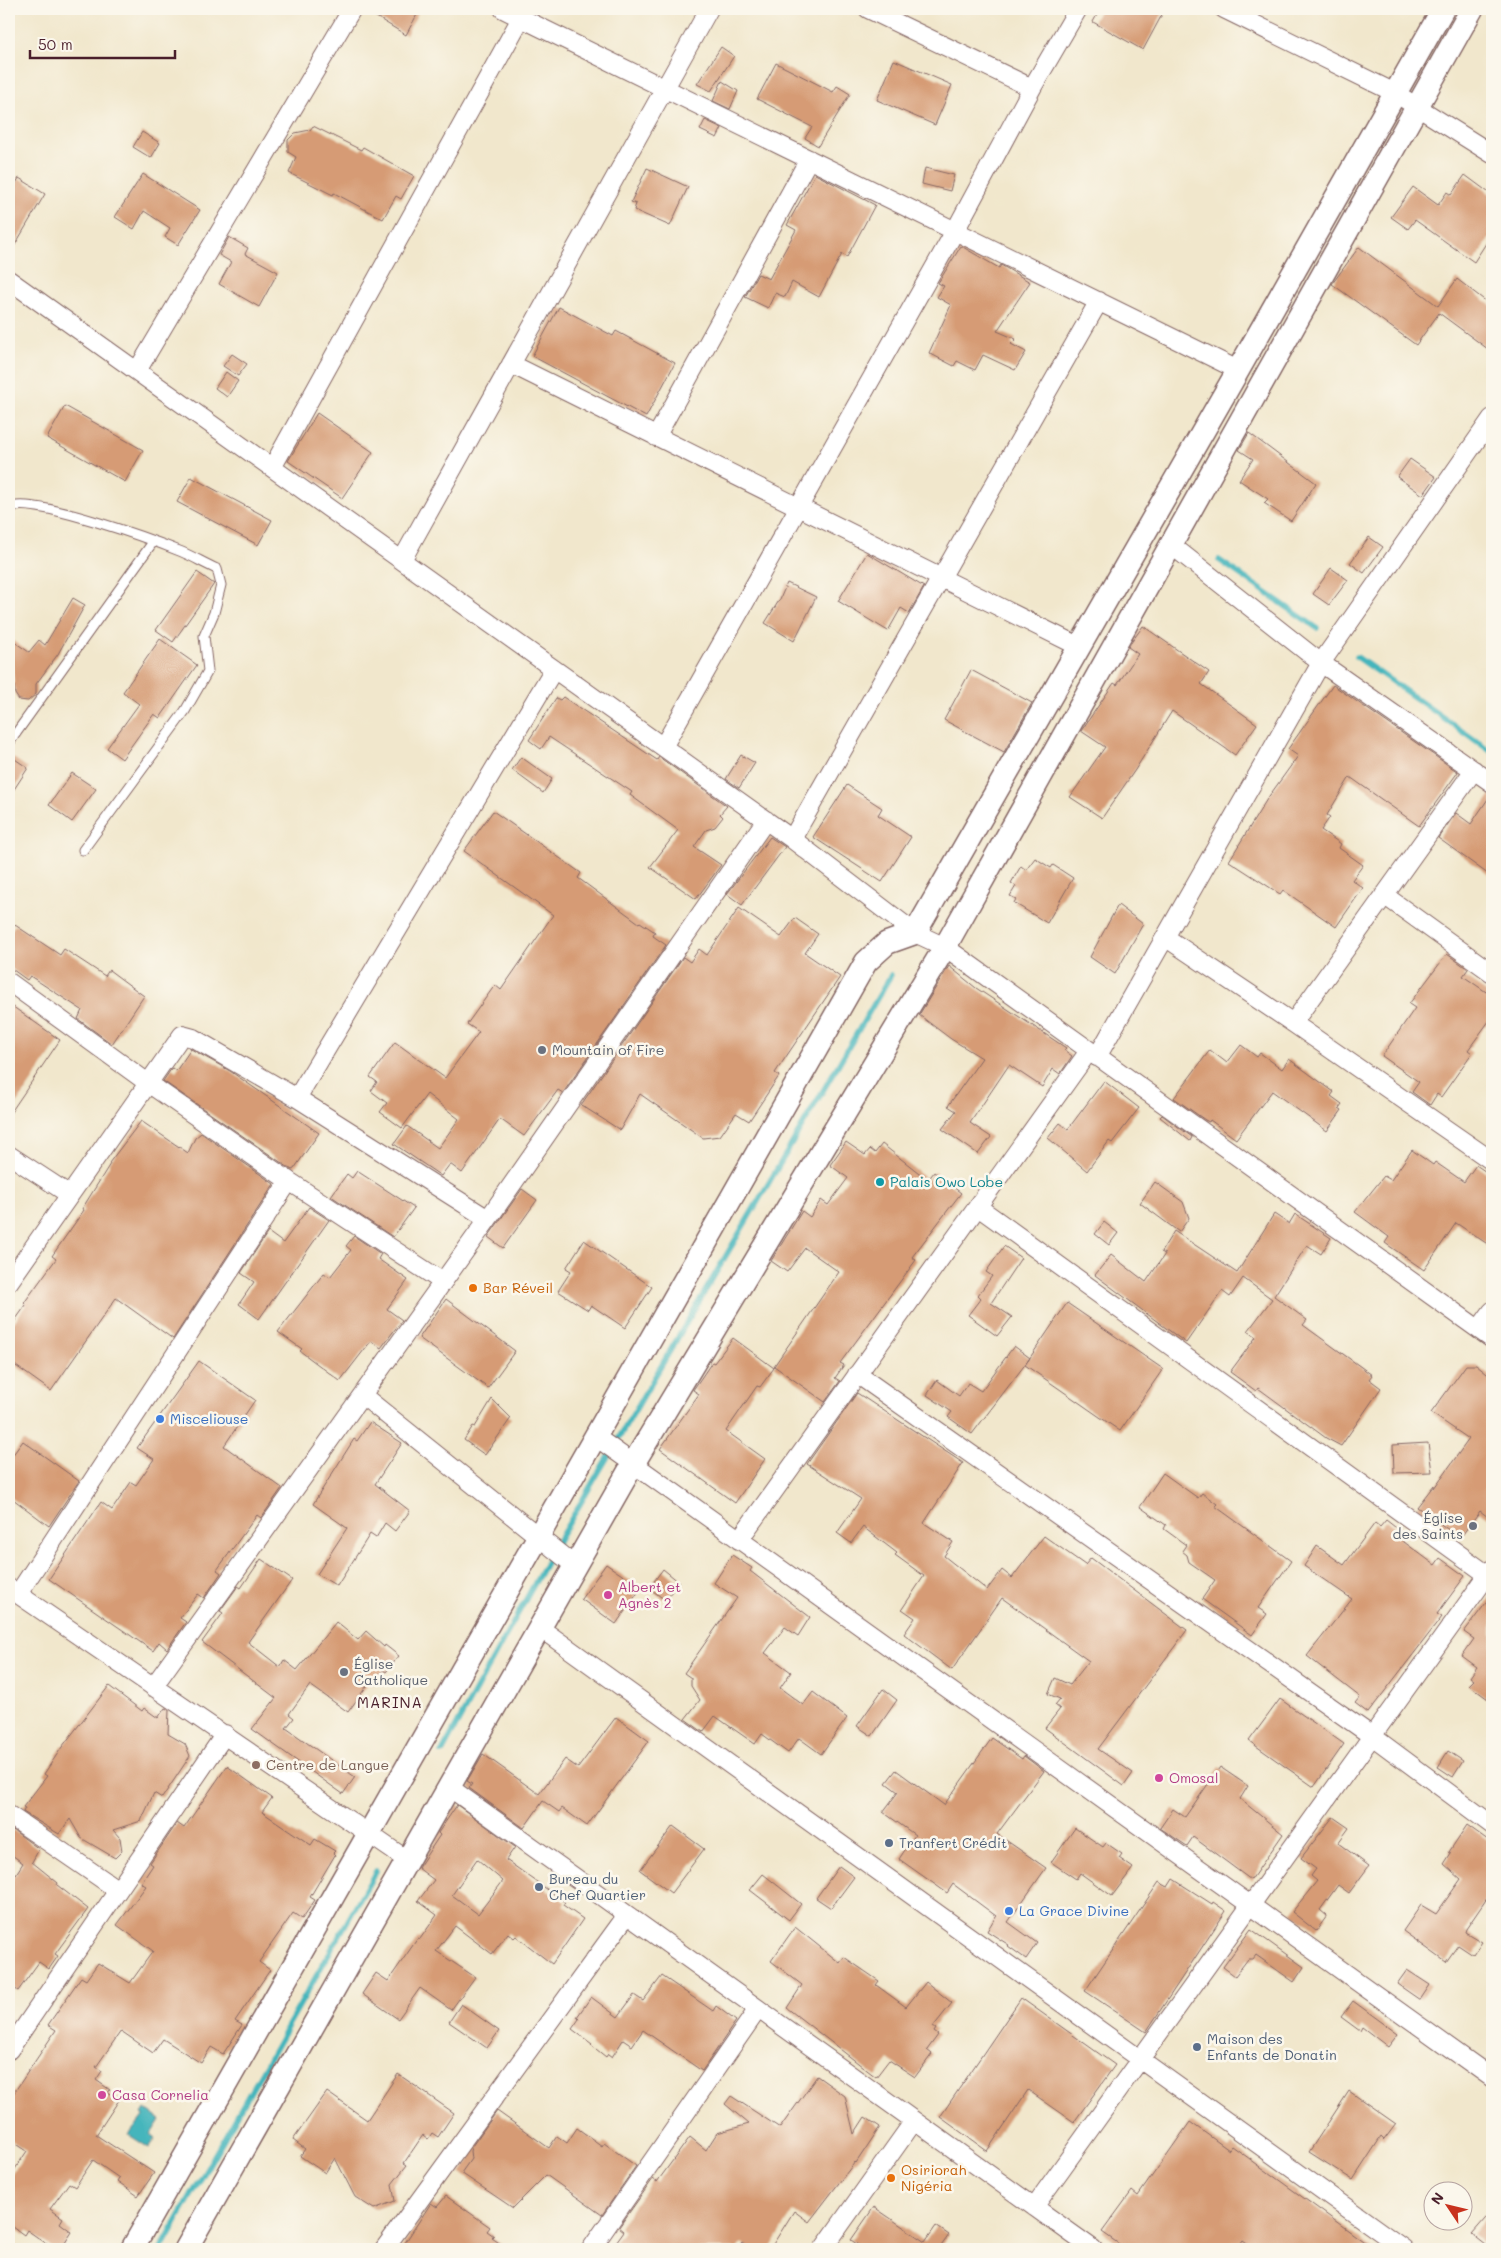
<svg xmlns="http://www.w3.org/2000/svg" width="1501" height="2258" font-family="Mali,sans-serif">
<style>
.water{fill:#45b5bc;stroke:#486a74}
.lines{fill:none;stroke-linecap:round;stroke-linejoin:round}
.stream{stroke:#45b5bc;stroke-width:5.5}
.building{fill:#d69b74;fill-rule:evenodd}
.service-casing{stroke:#846563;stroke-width:11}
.minor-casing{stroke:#846563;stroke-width:20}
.tertiary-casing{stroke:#846563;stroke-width:25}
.service{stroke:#fff;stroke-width:9}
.minor{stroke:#fff;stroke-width:18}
.tertiary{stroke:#fff;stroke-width:22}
.worship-dot{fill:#6b7280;stroke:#fbf7ec;stroke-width:2}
.culture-dot{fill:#0f9aa8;stroke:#fbf7ec;stroke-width:2}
.food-dot{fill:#e8710a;stroke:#fbf7ec;stroke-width:2}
.shop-dot{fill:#3f7fe0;stroke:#fbf7ec;stroke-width:2}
.hotel-dot{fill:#d1479c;stroke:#fbf7ec;stroke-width:2}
.education-dot{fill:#8d6e63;stroke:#fbf7ec;stroke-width:2}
.service-dot{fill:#5c6f8a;stroke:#fbf7ec;stroke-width:2}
.labels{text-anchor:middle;stroke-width:5;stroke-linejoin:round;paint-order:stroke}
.worship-label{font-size:14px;fill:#5b616d;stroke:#fbf7ec;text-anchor:start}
.culture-label{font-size:14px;fill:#0d838f;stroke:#fbf7ec;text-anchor:start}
.food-label{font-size:14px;fill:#c56008;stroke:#fbf7ec;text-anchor:start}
.shop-label{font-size:14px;fill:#366cbe;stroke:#fbf7ec;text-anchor:start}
.hotel-label{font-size:14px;fill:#b23c85;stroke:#fbf7ec;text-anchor:start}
.education-label{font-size:14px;fill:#785e54;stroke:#fbf7ec;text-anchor:start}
.service-label{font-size:14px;fill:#4e5e75;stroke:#fbf7ec;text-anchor:start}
.neighbourhood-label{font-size:15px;letter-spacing:1px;fill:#4a1f2b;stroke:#fbf7ec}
</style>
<rect width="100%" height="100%" fill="#fbf7ec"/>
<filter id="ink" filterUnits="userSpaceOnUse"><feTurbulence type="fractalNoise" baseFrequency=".02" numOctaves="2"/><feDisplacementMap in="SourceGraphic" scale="10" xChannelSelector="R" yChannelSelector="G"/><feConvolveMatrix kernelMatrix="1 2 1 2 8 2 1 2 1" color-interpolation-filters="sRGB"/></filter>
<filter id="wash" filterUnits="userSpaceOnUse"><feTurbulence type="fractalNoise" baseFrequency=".0096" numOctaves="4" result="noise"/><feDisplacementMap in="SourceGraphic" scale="20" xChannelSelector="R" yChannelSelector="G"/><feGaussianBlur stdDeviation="1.12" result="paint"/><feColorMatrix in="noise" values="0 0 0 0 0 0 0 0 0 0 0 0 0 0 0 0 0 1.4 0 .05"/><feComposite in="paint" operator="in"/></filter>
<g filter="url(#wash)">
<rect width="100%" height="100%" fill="#f1e7cc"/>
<path class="water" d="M145 2109 160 2120 151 2134 156 2138 149 2148 129 2135 144 2115 142 2114Z"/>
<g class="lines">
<path class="stream" d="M1219 560 1317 628
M1357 657 1492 752
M442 1752 553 1550 891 975
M161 2249 376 1871"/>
</g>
<g id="blocks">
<path class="building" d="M363 9H420L406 35Z
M1100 9H1165L1143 50 1093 22Z
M721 47 734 56 711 91 697 84Z
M894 60 952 85 935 125 877 100Z
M776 63 833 92 837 86 850 94 818 146 805 138 812 127 757 99Z
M722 81 738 91 730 109 713 101Z
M705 120 722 128 717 138 700 130Z
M313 126 361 150 363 147 414 176 401 199 396 196 383 219 334 193 333 195 289 173 296 157 288 152V140L295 133 310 130Z
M142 132 160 143 151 158 133 147Z
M647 168 688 187 670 226 634 210 636 204 631 202Z
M925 168 954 175 950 191 922 184Z
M143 174 200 210 178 245 165 237 170 228 144 211 134 229 115 217Z
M815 174 875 205 847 257 842 254 819 297 792 282 785 297 775 293 768 308 745 297 758 274 769 279 796 230 787 225Z
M1465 175 1492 195V234L1474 262 1415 220 1408 229 1391 217 1413 187 1438 205 1447 192 1451 195Z
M19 178 45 194 9 255V195Z
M229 237 248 248 245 254 278 272 259 307 219 284 231 262 219 255Z
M961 246 999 268 1001 265 1030 282 997 331 1016 339 1011 344 1026 352 1015 370 983 355 975 370 957 361 954 366 929 353 951 305 937 297 944 286 938 283Z
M1359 247 1438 306 1457 279 1492 306V352L1439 313 1416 345 1332 284Z
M559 307 613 336 616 331 675 363 646 417 532 356Z
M232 354 247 364 238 376 223 366Z
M226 372 238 381 227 397 215 388Z
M65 406 143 450 125 482 47 438Z
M317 413 373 452 342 498 288 461Z
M1249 433 1316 483 1291 521 1264 503 1268 499 1239 480 1253 459 1239 450Z
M1410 459 1436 477 1423 495 1397 477Z
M191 477 272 520 258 545 177 502Z
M1369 537 1383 547 1364 573 1350 563Z
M867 553 924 587 909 613 901 608 888 631 838 601Z
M1331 568 1348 580 1329 605 1313 594Z
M197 572 214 584 173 642 156 630Z
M787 583 816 597 794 641 765 623 780 599Z
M73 598 85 605 58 654 36 684V694L28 701 19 700 15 694 10 639 29 652 39 640 45 645Z
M1143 626 1209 672 1201 684 1257 724 1235 755 1172 711 1135 770 1102 818 1070 797 1105 747 1081 731 1114 683 1117 685 1138 654 1128 647Z
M160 639 197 665 160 718 154 714 122 759 107 748 139 704 123 692Z
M971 670 1032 703 1004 752 944 720Z
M1333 685 1458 772 1419 826 1350 777 1327 815 1330 817 1321 830 1341 844 1339 848 1363 865 1352 880 1363 888 1336 927 1283 890 1280 894 1229 861 1267 799 1298 756 1288 749Z
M563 697 657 760 659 757 727 806 720 814 723 817 715 827 706 830 694 847 721 865 696 899 650 867 678 830 630 795 632 792 549 737 541 749 529 740 556 698 560 700Z
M9 755 28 768 9 797Z
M741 755 755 763 739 788 726 779Z
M521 757 552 779 543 793 512 770Z
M72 773 96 789 72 822 49 805Z
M847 785 882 808 878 815 911 837 882 882 813 837Z
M1492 793V877L1438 838 1456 813 1471 824Z
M493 811 581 873 578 878 639 923 640 922 655 932 653 936 666 945 563 1093 558 1090 524 1136 500 1119 462 1173 450 1164 441 1176 394 1144 407 1126 438 1148 459 1119 427 1094 402 1128 380 1112 387 1103 371 1091 377 1082 370 1077 395 1042 445 1078 479 1032 467 1024 495 985 501 990 553 915 464 851Z
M770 837 785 847 742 905 727 894Z
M1035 858 1051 868 1053 865 1073 878 1047 923 1014 903 1016 899 1010 896 1016 886 1011 883 1021 866 1026 870Z
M1118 905 1143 924 1115 974 1090 957Z
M739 908 781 937 795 918 818 934 805 953 840 977 775 1073 779 1076 749 1121 736 1113 720 1136 703 1138 640 1094 620 1130 581 1105 683 957 690 962 699 949 707 955Z
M15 925 60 955 64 949 105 976 109 970 144 996 112 1044 78 1019 82 1010 30 976 27 980 9 967V933Z
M1447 954 1468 969 1463 976 1492 996V1017L1468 1050 1472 1053 1441 1097 1437 1094 1430 1105 1412 1092 1419 1082 1382 1056 1415 1008 1409 1004Z
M949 966 976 988 1066 1048 1064 1050 1072 1056 1060 1074 1053 1069 1042 1087 1009 1065 970 1123 991 1137 978 1154 942 1129 956 1111 948 1106 982 1058 951 1039 919 1015Z
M9 1004 60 1040 9 1115Z
M1241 1045 1257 1057 1260 1053 1282 1069 1289 1059 1334 1092 1331 1096 1342 1104 1339 1108 1342 1110 1327 1131 1272 1091 1236 1139 1210 1120 1209 1122 1205 1120 1174 1098 1210 1050 1227 1063Z
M191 1049 230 1071 319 1133 294 1169 292 1170 163 1081 172 1068 176 1071Z
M1104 1081 1139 1108 1112 1143 1109 1141 1087 1171 1048 1138 1060 1123 1068 1129Z
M1162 1115 1192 1137 1190 1141 1160 1117Z
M141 1121 188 1153 195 1138 201 1133 274 1184 173 1339 116 1298 51 1391 9 1361V1329L26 1305 24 1303 56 1259 52 1256 84 1210 82 1209 110 1164 109 1163Z
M846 1142 865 1155 870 1149 875 1153 882 1144 928 1180 934 1172 961 1193 912 1257 916 1260 840 1363 844 1365 835 1378 840 1381 825 1402 774 1366 839 1272 805 1248 787 1272 771 1261 802 1211 810 1217 821 1200 828 1205 848 1178 830 1165Z
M1412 1150 1433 1165 1435 1162 1464 1182 1476 1165 1492 1176V1247L1456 1223 1424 1270 1385 1243 1389 1237 1355 1212 1384 1176 1391 1180Z
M357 1171 414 1208 393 1237 331 1196 347 1174 352 1178Z
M1155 1182 1183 1202 1189 1218 1179 1232 1140 1203Z
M522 1189 537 1200 503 1248 488 1237Z
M309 1207 329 1220 259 1319 239 1304 254 1282 241 1273 268 1232 283 1243Z
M1274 1214 1289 1224 1295 1214 1331 1238 1321 1254 1307 1245 1274 1296 1307 1320 1303 1325 1372 1375 1369 1379 1381 1388 1341 1446 1326 1438 1258 1388 1256 1391 1230 1372 1256 1337 1248 1331 1272 1299 1243 1278 1230 1297 1222 1291 1186 1343 1095 1275 1111 1255 1146 1282 1165 1254 1161 1252 1174 1231 1237 1273Z
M1104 1222 1118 1233 1109 1245 1095 1234Z
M354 1236 381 1254 378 1259 408 1280 387 1309 402 1320 381 1348 371 1341 340 1381 300 1351 302 1349 278 1332 324 1273 330 1277 351 1250 346 1246Z
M584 1240 652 1287 625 1328 591 1305 588 1310 558 1291 571 1271 566 1268Z
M1004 1246 1021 1258 991 1303 1012 1317 997 1336 968 1315 981 1298 978 1295 992 1276 986 1272Z
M446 1299 515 1351 488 1388 419 1338Z
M1067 1303 1163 1369 1120 1431 1025 1365Z
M733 1338 774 1368 760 1387 757 1386 726 1431 765 1459 735 1503 660 1449 699 1394 693 1390 712 1362 714 1363Z
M1014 1346 1030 1358 972 1434 948 1417 952 1412 927 1395 937 1380 959 1396 968 1383 981 1391Z
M199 1361 255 1400 224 1446 282 1488 261 1518 257 1515 217 1570 221 1573 204 1598 198 1594 180 1618 186 1622 167 1649 159 1642 153 1651 49 1579 101 1502 112 1510 131 1482 136 1485 154 1459 137 1448Z
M1466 1365H1476L1492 1378V1520L1480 1511 1460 1538 1417 1507 1434 1485V1488L1469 1439 1431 1413Z
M857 1393 963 1463 924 1523 953 1542 944 1556 987 1590 1002 1570 1012 1578 1044 1536 1085 1565 1091 1558 1187 1630 1098 1749 1133 1773 1124 1786 1045 1728 1060 1709 1055 1705 1060 1699 1048 1694 1055 1678 1070 1685 1089 1661 1002 1598 952 1670 904 1634 915 1618 902 1609 924 1576 895 1555 897 1553 863 1527 851 1543 837 1533 861 1499 807 1464Z
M492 1399 511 1418 485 1455 464 1440 473 1426 475 1427Z
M370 1422 402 1443 375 1484 410 1511 395 1531 385 1523 376 1538 370 1534 337 1586 317 1574 347 1528 313 1504 354 1439 357 1441Z
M23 1441 79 1481 49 1526 9 1496V1460Z
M1428 1443 1432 1472 1394 1473 1393 1445Z
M1163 1473 1198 1498 1202 1493 1217 1504 1215 1506 1291 1561 1258 1608 1267 1614 1252 1635 1202 1599 1215 1580 1189 1562 1187 1555 1182 1551 1186 1545 1164 1529 1166 1525 1140 1507Z
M1386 1520 1404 1534 1400 1539 1435 1565 1440 1558 1465 1576 1437 1614 1442 1617 1368 1713 1355 1703 1360 1697 1307 1656 1352 1599 1304 1566 1317 1546 1344 1565 1375 1523 1380 1527Z
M732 1555 752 1568 750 1571 810 1617 798 1636 785 1627 765 1653 791 1672 780 1688 803 1705 813 1692 847 1718 821 1754 799 1738 788 1753 762 1734 755 1744 715 1716 703 1732 685 1719 700 1700 691 1686V1678L684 1673 737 1598 714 1583Z
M261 1559 292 1580 248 1642 280 1667 284 1660 297 1670 336 1622 358 1640 366 1631 384 1647 385 1645 399 1656 386 1672 383 1670 371 1685 369 1683 348 1712 310 1685 289 1714 294 1718 286 1728 355 1777 343 1794 252 1729 276 1698 202 1642 223 1613 220 1611 238 1586 241 1588Z
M606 1564 641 1588 616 1624 581 1599Z
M663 1569 679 1582 665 1600 649 1588Z
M1492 1595V1702L1469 1685 1474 1680 1470 1677 1477 1667 1462 1656 1474 1639 1464 1632Z
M109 1686 142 1711 144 1708 158 1718 165 1708 169 1710 168 1734 185 1744 190 1756 162 1798 154 1793 141 1821 113 1830 120 1838 122 1851 115 1858 81 1838 70 1819 59 1834 23 1812 25 1808 23 1807 47 1776 44 1774 62 1747Z
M883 1689 897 1700 872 1736 857 1726Z
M1280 1699 1344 1744 1314 1787 1249 1741Z
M616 1717 649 1741 587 1826 562 1808 559 1812 543 1801 524 1828 469 1788 472 1784 467 1781 483 1754 539 1794 565 1759 578 1768Z
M992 1738 1022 1759 1024 1756 1044 1771 997 1834 1046 1868 1008 1922 1037 1943 1026 1959 1008 1946 1009 1945 987 1931 996 1916 953 1884 947 1893 899 1859 915 1835 883 1812 898 1792 886 1783 896 1770 944 1805Z
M1448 1751 1463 1761 1453 1777 1438 1767Z
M227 1766 272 1798 262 1812 311 1845 315 1839 335 1851 333 1853 335 1855 310 1897 315 1900 302 1919 293 1913 259 1962 270 1970 235 2021 242 2025 223 2054 211 2047 201 2063 163 2039 153 2053 121 2031 96 2067 102 2071 96 2080 110 2090 108 2093 119 2100 96 2135 154 2173 138 2196 117 2181 119 2178 93 2160 75 2187 69 2183 50 2209 63 2218 60 2223 72 2232 61 2249H54L27 2230 24 2235 9 2224V2178L27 2151 9 2139V2100L56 2030 48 2025 81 1977 86 1980 98 1963 130 1983 153 1951 117 1925 146 1886 141 1883 153 1865 150 1863 177 1823 184 1828Z
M1220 1767 1248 1786 1240 1799 1283 1834 1251 1880 1193 1837 1187 1846 1160 1828 1173 1809 1185 1817Z
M457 1805 515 1847 506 1860 565 1902 563 1905 583 1919 552 1964 516 1936 514 1938 508 1933 492 1954 455 1926 436 1951 475 1977 451 2010 420 1988 398 2019 362 1994 376 1973 388 1981 418 1938 420 1939 437 1915 418 1901 434 1880 418 1868 440 1835 438 1833ZM477 1859 503 1881 478 1914 452 1895Z
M1333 1817 1349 1828 1338 1843 1369 1866 1349 1893 1338 1885 1320 1910 1327 1916 1316 1931 1292 1912 1317 1881 1311 1876 1316 1869 1301 1858Z
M1467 1825 1492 1843V1891L1466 1929 1465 1932 1482 1942 1473 1955 1458 1945 1446 1962 1403 1931 1421 1905 1436 1914 1461 1879 1444 1864 1451 1853 1449 1852Z
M673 1826 704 1849 671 1893 640 1870Z
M1075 1828 1103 1847 1106 1843 1122 1854 1119 1858 1133 1868 1112 1896 1080 1873 1076 1879 1051 1862Z
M13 1830 39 1849 32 1862 58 1883 57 1885 88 1909 55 1954 58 1956 49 1969 39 1962 18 1991 9 1984V1885L23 1863 9 1853V1837Z
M839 1866 854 1877 831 1908 816 1898Z
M763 1874 801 1904 789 1920 750 1890Z
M1173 1879 1212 1904 1213 1902 1226 1911 1146 2032 1085 1991 1159 1882 1168 1887Z
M795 1927 840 1963 844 1957 879 1981 876 1985 906 2007 926 1982 952 2003 933 2027 936 2029 934 2032 938 2035 927 2050 932 2054 915 2077 889 2060 876 2077 787 2008 802 1985 771 1961Z
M1251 1929 1304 1967 1294 1982 1256 1955 1253 1959H1248L1235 1976 1223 1967Z
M1407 1970 1430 1985 1420 2000 1397 1984Z
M662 1976 713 2011 716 2006 736 2021 702 2071 643 2030 632 2046 623 2040 612 2057 608 2054 606 2057 591 2045 592 2044 572 2029 579 2019 577 2017 591 1997 618 2017 634 1995 643 2001Z
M1021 1998 1115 2065 1074 2122 1028 2090 987 2151 940 2117Z
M1353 2001 1398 2034 1388 2047 1362 2027 1360 2031 1341 2017Z
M461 2004 499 2031 487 2048 449 2022Z
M398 2074 454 2113 438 2137 432 2133 428 2139 423 2135 404 2163 407 2165 392 2184 395 2201 374 2209 355 2197 335 2158 325 2173 300 2156 305 2149 293 2140 327 2092 367 2120Z
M817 2076 845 2096 854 2134 865 2117 880 2127 856 2163 855 2162 809 2222 794 2211 770 2249H750L742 2243 737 2249H611L624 2231 619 2227 653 2179 657 2182 690 2137 706 2150 717 2133 749 2124 725 2104 731 2096 780 2128Z
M1349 2091 1396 2124 1384 2140 1381 2137 1353 2180 1309 2152Z
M497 2111 549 2148 557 2136 567 2143 577 2128 602 2146 604 2143 636 2166 602 2215 546 2175 513 2208 461 2173 471 2159 470 2151 472 2146Z
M1190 2122 1229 2150 1232 2146 1374 2249H1254L1243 2241 1237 2249H1126L1102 2232 1132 2191 1138 2196Z
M446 2196 490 2227 487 2231 494 2236 492 2238 508 2249H401L431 2203 437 2207Z
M874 2207 925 2242 936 2226 949 2235 939 2249H864L851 2240Z
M1492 2211V2249H1491L1472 2234Z"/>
</g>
</g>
<g filter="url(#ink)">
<use href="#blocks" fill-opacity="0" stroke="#846563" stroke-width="1"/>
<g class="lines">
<defs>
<path id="service" d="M9 508C31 495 155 541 182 552 194 557 205 564 217 569L221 585 214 613 204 636 208 671 185 711 83 850
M9 743 153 542"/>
<path id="minor" d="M503 9 1238 370
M868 9 1032 88
M1224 9 1395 93 1492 154
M9 280 792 839 915 933 945 947 1492 1339
M511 364 1080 647
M137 371 352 9
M656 437 809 159
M272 468 521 18
M1170 544 1321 663 1492 783
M402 560 709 9
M663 747 955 231 1032 88 1078 9
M792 839 1099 301
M1384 895 1492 973
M1165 937 1293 1023 1492 1161
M9 982 148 1083 289 1181 443 1282
M1293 1023 1474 770
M1097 1057 1321 663 1492 418
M297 1098 554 669
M9 1155 70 1195
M978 1207 1492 1578
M9 1282 182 1035 193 1038 297 1098 488 1219
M1479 1329 1492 1311
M857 1374 1372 1736 1492 1825
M362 1395 575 1566
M596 1437 1492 2078
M739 1540 1089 1051
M9 1588 407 1860
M18 1594 289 1181
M540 1628 1404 2249
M153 1687 488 1219 766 820
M449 1787 1093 2249
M9 1815 118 1890
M9 2050 225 1734
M1034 2207 1492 1569
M384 2249 627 1915
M591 2249 758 2009
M823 2249 914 2121"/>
<path id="tertiary" d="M132 2249 866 962 887 943 915 933 1236 374 1443 9
M186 2249 633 1464 945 947 1472 9"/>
</defs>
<use href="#service" class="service-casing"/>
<use href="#minor" class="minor-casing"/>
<use href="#tertiary" class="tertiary-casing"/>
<use href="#service" class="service"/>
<use href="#minor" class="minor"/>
<use href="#tertiary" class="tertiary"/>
</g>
</g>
<g class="worship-dot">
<circle cx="542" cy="1050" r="5"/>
<circle cx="1473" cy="1526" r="5"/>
<circle cx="344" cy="1672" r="5"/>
</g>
<circle class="culture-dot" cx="880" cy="1182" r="5"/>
<g class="food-dot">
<circle cx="473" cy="1288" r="5"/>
<circle cx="891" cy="2178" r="5"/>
</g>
<g class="shop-dot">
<circle cx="160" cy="1419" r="5"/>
<circle cx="1009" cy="1911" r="5"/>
</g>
<g class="hotel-dot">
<circle cx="608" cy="1595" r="5"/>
<circle cx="1159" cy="1778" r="5"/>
<circle cx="102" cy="2095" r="5"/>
</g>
<circle class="education-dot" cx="256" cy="1765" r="5"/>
<g class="service-dot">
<circle cx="889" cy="1843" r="5"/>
<circle cx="539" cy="1887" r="5"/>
<circle cx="1197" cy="2047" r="5"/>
</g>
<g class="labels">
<g class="worship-label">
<text x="552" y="1055">Mountain of Fire</text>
<text x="1463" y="1523" text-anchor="end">Église<tspan x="1463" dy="16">des Saints</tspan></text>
<text x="354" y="1669">Église<tspan x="354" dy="16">Catholique</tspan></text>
</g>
<g class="culture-label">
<text x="890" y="1187">Palais Owo Lobe</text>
</g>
<g class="food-label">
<text x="483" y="1293">Bar Réveil</text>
<text x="901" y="2175">Osiriorah<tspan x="901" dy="16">Nigéria</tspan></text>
</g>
<g class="shop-label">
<text x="170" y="1424">Misceliouse</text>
<text x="1019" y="1916">La Grace Divine</text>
</g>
<g class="hotel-label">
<text x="618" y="1592">Albert et<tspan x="618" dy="16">Agnès 2</tspan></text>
<text x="1169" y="1783">Omosal</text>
<text x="112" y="2100">Casa Cornelia</text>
</g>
<g class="education-label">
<text x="266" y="1770">Centre de Langue</text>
</g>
<g class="service-label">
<text x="899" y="1848">Tranfert Crédit</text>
<text x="549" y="1884">Bureau du<tspan x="549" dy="16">Chef Quartier</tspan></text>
<text x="1207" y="2044">Maison des<tspan x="1207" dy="16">Enfants de Donatin</tspan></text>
</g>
<g class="neighbourhood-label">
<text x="390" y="1708">MARINA</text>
</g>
</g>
<rect width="1501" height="2258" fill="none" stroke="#fbf7ec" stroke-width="30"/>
<g transform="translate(1448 2206) rotate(305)"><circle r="24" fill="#fbf7ec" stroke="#b4a19f"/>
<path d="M0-4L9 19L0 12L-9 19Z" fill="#c8321e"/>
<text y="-8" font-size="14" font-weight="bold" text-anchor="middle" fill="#4a1f2b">N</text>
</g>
<path d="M30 50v8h145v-8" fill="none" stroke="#4a1f2b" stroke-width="2.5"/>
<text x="38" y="50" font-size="15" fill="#4a1f2b" stroke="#fbf7ec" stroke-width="4" paint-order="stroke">50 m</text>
</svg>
